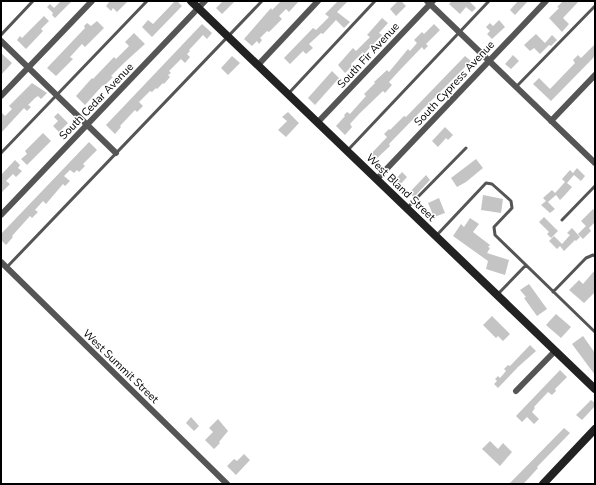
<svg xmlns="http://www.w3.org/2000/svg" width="596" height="485" font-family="'Nunito Sans',sans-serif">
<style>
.building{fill:#c4c4c4}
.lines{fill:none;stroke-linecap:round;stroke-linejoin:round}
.lane{stroke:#555;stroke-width:3}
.street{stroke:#555;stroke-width:6}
.secondary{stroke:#222;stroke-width:8}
.labels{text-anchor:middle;stroke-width:3;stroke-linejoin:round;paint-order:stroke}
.street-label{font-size:11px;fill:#000;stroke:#fff}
</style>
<rect width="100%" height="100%" fill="#fff"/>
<path class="building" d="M61 1H72L55 18 52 15 53 13 47 7 50 4 54 8Z
M110 1H128L117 12 113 8 111 11 106 6Z
M175 1H177L182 6 152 37 142 27 148 20 153 24Z
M223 1H235L222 14 216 8Z
M281 1H299L289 12 286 9 279 16 282 19 269 32 267 31 260 38 262 40 259 44 257 41 252 46 244 39 271 8 272 10Z
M338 1H348L337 12 350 22 344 28 336 20 323 34 321 33 309 44 313 48 306 54 303 51 290 64 284 58 313 28 316 30 329 17 325 14Z
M398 1H401L406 6 396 16 390 9Z
M452 1H469L476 8 472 12 466 7 460 14 449 4Z
M518 1H528L515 15 510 10Z
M563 1H579L563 18 569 24 562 32 549 18 559 8 557 7Z
M44 16 49 21 41 29 43 31 26 49 17 40 20 36 22 38Z
M382 18 388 23 379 33 382 35 364 54 363 52 351 64 352 66 345 73 338 65 353 48 356 51 370 37 367 35Z
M499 20 505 27 492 39 487 34 490 31 486 27 490 23 493 26Z
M97 21 104 28 85 47 82 44 70 57 73 59 56 76 47 68 85 28 84 26 87 23 91 26Z
M202 24 212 33 207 39 203 35 189 50 190 51 187 54 190 57 185 63 181 59 169 71 171 73 168 75 170 77 164 84 163 83 157 89 156 88 152 92 150 91 139 102 143 106 137 112 135 110 120 126 121 127 115 134 106 125Z
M434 24 440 30 426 44 428 46 424 50 422 47 399 71 389 82 392 85 385 93 383 91 359 114 350 124 352 127 345 135 336 126 345 116 344 115 347 112 350 114 366 96 364 94 375 83 374 82 387 70 389 72 408 49 410 51 417 43 414 40 422 32 424 34Z
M134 33 145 44 125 62 111 76 113 77 104 86 103 85 85 105 76 96 92 78 93 79 114 57 116 59 129 46 125 42Z
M536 34 545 43 552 35 557 40 551 46 549 45 540 54 534 48 530 51 524 45Z
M595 44V56L551 101 533 84 539 78 550 89 575 63 573 60 578 55 581 58Z
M1 53 12 63 1 75Z
M513 55 519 61 511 69 505 64Z
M232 56 240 63 228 75 221 68Z
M465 56 471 61 422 110 389 144 390 146 374 161 369 156 387 137 384 134 389 129 390 130 404 116 406 117Z
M332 71 339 78 315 105 308 98Z
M32 83 47 93 41 99 38 96 35 98 28 105 31 107 27 111 24 108 1 133V112L5 116 12 109 9 106Z
M288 112 299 123 286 137 278 130 287 121 282 117Z
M58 113 68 123 59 132 53 126 58 121 54 117Z
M445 127 453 135 448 140 446 138 438 147 432 141Z
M43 133 51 141 27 165 21 159 27 154 25 151Z
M89 142 97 150 83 164 85 166 79 172 77 170 74 173 70 170 64 176 70 181 65 186 63 184 46 204 43 201 35 210 38 212 32 218 30 216 12 236 13 237 6 245 1 240V234Z
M476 159 483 168 466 182 457 187 451 178Z
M15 160 20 165 18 168 22 171 16 177 13 174 6 181 10 184 1 193V175Z
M577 168 585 176 581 181 574 175 567 183 572 187 565 195 560 200 556 195 548 202 555 209 550 213 541 205 546 201 543 198 552 190 555 193 565 182 562 179 570 170 573 173Z
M402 172 407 177 399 186 394 181Z
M426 175 430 180 414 197 409 193Z
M483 195 503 199 501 213 481 210Z
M439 198 445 213 434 217 428 203Z
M593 209 595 211V222L589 228 591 231 583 239 578 234 586 226 581 221Z
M544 217 558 231 551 238 547 234 549 232 539 222Z
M470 218 479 224 473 232 490 245 488 247 490 248 487 253 509 260 505 275 486 269 488 261 453 236 461 224 464 227Z
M572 228 580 237 576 241 575 240 564 251 560 246 557 249 549 241 554 236 562 244 570 235 567 233Z
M595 270V292L584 303 569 290 579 280 583 284Z
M529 284 547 309 537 316 524 298 526 297 520 290Z
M556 314 571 327 561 338 546 325Z
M492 316 510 334 503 341 498 336 496 338 483 325Z
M583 336 595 353V375L572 344Z
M530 345 536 351 518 367 498 388 494 384 497 381 495 379 498 376 500 378 506 371 504 369 508 365 510 366Z
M560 370 567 377 555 389 556 391 552 395 548 392 534 407 535 408 532 412 539 419 534 424 527 417 522 422 516 416Z
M591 400 595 403V406L582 420 576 415Z
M191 417 199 426 194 431 186 423Z
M218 419 228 431 219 442 220 443 214 449 205 440 213 432 209 428Z
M564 428 570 433 537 467 538 468 528 479 523 484H509Z
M490 441 498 449 503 443 512 452 500 466 482 449Z
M244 454 250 460 236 475 227 466 234 459 237 461Z"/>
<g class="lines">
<path class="lane" d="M1 35 33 1
M516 87 595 6
M288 94 375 1
M347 151 489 1
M1 153 147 1
M407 208 466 148
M562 220 595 186
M436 236 486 183 492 184 511 201 512 208 494 227 495 235 595 332
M7 267 262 1
M553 292 586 258 593 255 595 256
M498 294 526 265"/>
<path class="street" d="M427 1 595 163
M1 41 116 153
M258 65 318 1
M1 96 92 1
M551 121 595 75
M318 122 433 1
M377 179 546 1
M1 215 205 1
M1 262 227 484
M516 391 555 351"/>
<path class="secondary" d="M191 1 595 389
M543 484 595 429"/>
</g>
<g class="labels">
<g class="street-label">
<text transform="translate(368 55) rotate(-47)" y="4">South Fir Avenue</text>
<text transform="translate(454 83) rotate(-47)" y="4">South Cypress Avenue</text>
<text transform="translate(96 101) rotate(-46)" y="4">South Cedar Avenue</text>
<text transform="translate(401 187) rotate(44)" y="4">West Bland Street</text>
<text transform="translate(121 366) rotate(44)" y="4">West Summit Street</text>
</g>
</g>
<rect width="596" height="485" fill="none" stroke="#000000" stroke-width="4"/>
</svg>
